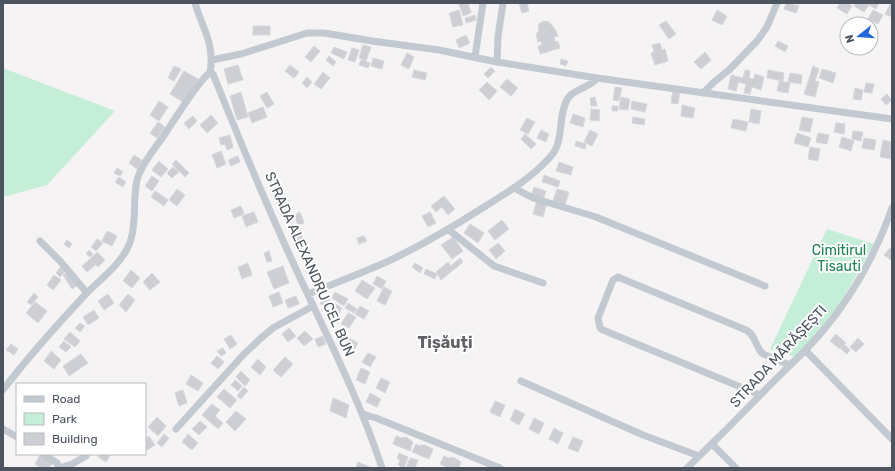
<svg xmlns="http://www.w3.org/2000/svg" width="895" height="471" font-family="Rubik,sans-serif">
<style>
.green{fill:#c5eed8}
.building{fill:#cdcfd5;stroke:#d7d8dd}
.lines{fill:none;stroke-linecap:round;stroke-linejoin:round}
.minor{stroke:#c2c9d0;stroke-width:7}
.labels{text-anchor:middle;stroke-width:4;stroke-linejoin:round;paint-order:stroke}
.park-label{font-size:14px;fill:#1d8055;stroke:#fff}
.street-label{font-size:14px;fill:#4b545f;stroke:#fff}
.quarter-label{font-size:16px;font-weight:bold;fill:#5f6267;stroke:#fff}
</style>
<rect width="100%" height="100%" fill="#f5f3f3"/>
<path class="green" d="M3 68 115 111 47 185 3 197Z
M827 229 874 244 841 302 826 324 795 357 770 349Z"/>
<path class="building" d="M462 3H468L471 13 463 16 459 4Z
M519 3H527L529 11 522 13Z
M786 3 799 6 796 13 784 9Z
M840 3H847L852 6 847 14 837 8Z
M856 3H866L869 5 864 12 854 6Z
M870 3H879L876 9 869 5Z
M891 3H892V17L885 14Z
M459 10 463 25 453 27 449 13Z
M717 10 727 16 722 25 712 20Z
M873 10 883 15 878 24 868 19Z
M475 15 476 20 466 23 465 18Z
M543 21 549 22 555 29 558 36 554 37 555 42 558 41 560 48 540 54 538 46 542 45 541 41 538 42 536 34 539 31 538 25Z
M666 21 676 34 669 39 659 25Z
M253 26H270V35H253Z
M466 35 470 43 459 48 456 40Z
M778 41 788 46 785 52 775 46Z
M660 43 662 50 665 49 668 61 655 65 651 53 654 52 652 45Z
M363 45 371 47 366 61 359 58Z
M314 46 320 51 311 62 305 57Z
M334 47 347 52 344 59 331 53Z
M352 48 359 50 355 62 348 60Z
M705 52 711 60 701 69 694 62Z
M407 53 414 57 409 69 401 65Z
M329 56 336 62 333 66 326 60Z
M373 58 384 61 382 69 371 66Z
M561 59 568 61 566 66 560 64Z
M361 60 370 63 368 68 359 65Z
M238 65 243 80 228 84 224 69Z
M290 65 299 72 294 78 285 71Z
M174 66 181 69 174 81 168 78Z
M813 66 819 69 815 81 819 82 815 97 804 94Z
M491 67 495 71 488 78 484 74Z
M822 69 836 73 833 83 819 78Z
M414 70 427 73 425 80 412 77Z
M745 70 750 71 749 78 754 79 755 74 764 77 761 90 752 87 750 94 744 93 746 84 738 82 736 91 728 89 731 75 743 78Z
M768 70 784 73 783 81 767 78Z
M184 71 198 79 183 102 170 94Z
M323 72 330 78 321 89 314 84Z
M790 73 802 75 801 84 788 82Z
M307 77 312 82 307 88 302 83Z
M507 79 518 88 511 96 500 87Z
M779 81 790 83 788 93 777 91Z
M487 82 497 91 489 100 479 90Z
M866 83 874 84 872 93 864 92Z
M615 87 622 88 619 101 613 100Z
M855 88 863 90 861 100 853 99Z
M673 89 680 91 678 104 671 103Z
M241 92 248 117 237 120 230 96Z
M267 92 274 104 267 108 260 96Z
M887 94 892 100 886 105 881 99Z
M595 97 597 106H591L590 98Z
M621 97 630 99 628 110 619 109Z
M159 101 168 107 159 121 150 115Z
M632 101 647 104 645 112 631 109Z
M682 105 695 108 693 118 681 116Z
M612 106H618V111H612Z
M263 107 267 117 252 123 248 113Z
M591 109 600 110 599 121 590 120Z
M751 109 761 111 759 124 749 122Z
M573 114 585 118 583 127 570 123Z
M211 115 218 123 207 133 200 125Z
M193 116 197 121 189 129 184 123Z
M633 117 645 119 644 125 632 123Z
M802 117 813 119 810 132 799 130Z
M527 118 535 122 528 134 520 130Z
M733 119 748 122 746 131 731 128Z
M158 122 165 127 157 138 150 133Z
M836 123 845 124 844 134 834 132Z
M541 130 549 134 546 142 537 138Z
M590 130 598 134 592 146 584 142Z
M853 131 863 132 861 141 852 139Z
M797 133 811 138 808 147 794 143Z
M818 133 829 135 827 144 816 142Z
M525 134 536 144 531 149 521 139Z
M230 135 233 148 227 150 225 144 221 145 219 138Z
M842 137 854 141 851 151 839 147Z
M864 138 876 140 874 150 862 148Z
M883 140 892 142 891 159 880 157Z
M576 141 586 144 585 149 575 146Z
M810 147 820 149 818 161 808 159Z
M221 151 226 164 217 168 212 155Z
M134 155 142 160 137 169 129 163Z
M238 156 240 162 231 166 228 160Z
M176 160 189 173 185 177 172 164Z
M159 161 168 169 161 177 152 170Z
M559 162 573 167 571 175 556 171Z
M173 167 179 172 172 178 167 173Z
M117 168 123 172 120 176 114 173Z
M544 175 560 181 558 187 542 182Z
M152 176 159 181 152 191 145 186Z
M119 177 126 182 123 187 115 182Z
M534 187 546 191 543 200 531 196Z
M177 189 185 195 177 206 169 200Z
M557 189 569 192 565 205 553 201Z
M155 191 168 200 164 206 151 197Z
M444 196 455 209 448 215 442 207 436 212 431 206Z
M537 200 547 203 543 217 533 214Z
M241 206 244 214 234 218 231 210Z
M254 212 258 222 246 227 242 216Z
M300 212 304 223 298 225 294 215Z
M430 212 436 223 428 227 422 216Z
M502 220 509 229 495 240 488 231Z
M470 224 484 233 478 243 464 233Z
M300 230 304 242 296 244 293 232Z
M107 231 117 236 112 246 102 241Z
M364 236 367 241 359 244 357 238Z
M453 237 463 251 452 259 441 245Z
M97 239 103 243 96 251 91 247Z
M67 240 72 244 69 248 64 244Z
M498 243 505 251 496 259 489 250Z
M890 248 892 249V261L884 255Z
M89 250 93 254 90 257 86 254Z
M269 251 272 261 267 262 264 253Z
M97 252 105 260 98 267 90 259Z
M460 258 463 262 441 280 436 272 448 262 451 266Z
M90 259 95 265 87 272 82 266Z
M248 263 252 275 242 279 238 267Z
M415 263 423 268 420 273 412 267Z
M313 264 317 275 310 278 306 267Z
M62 265 67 269 60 277 56 273Z
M283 266 289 283 274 289 267 272Z
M426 269 437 274 435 279 424 274Z
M131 270 140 278 132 288 123 281Z
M69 271 78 285 72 289 63 275Z
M152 273 160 282 150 290 143 282Z
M54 275 61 280 53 290 47 285Z
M377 276 386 281 382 289 373 284Z
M362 280 375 288 367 299 355 291Z
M384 287 392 291 385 305 377 301Z
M279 292 283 303 273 307 269 296Z
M335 292 348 299 344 306 332 298Z
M34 293 38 297 31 305 27 302Z
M108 294 114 303 104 310 98 301Z
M128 294 135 300 126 312 119 305Z
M296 296 299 304 288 308 285 300Z
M327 297 332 303 326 309 320 303Z
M35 302 47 311 38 323 26 313Z
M333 302 342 308 339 313 330 307Z
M348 303 357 309 354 313 345 308Z
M360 306 369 311 364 319 355 314Z
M94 310 99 318 88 325 83 317Z
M348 313 356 317 349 328 341 324Z
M80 323 85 326 80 332 75 328Z
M289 328 296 336 288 342 282 334Z
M305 331 313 339 304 346 297 338Z
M70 332 80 341 75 347 64 339Z
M836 334 846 343 840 349 830 341Z
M231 335 237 344 230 349 224 339Z
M323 336 326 344 318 347 315 339Z
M349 338 358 343 352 354 343 349Z
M858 338 864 344 856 352 850 347Z
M64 341 71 347 66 352 59 347Z
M11 344 18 349 14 355 6 350Z
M845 345 850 350 847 354 841 349Z
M223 348 226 353 221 356 217 351Z
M51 351 61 360 54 369 44 361Z
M368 353 376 357 370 367 362 362Z
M81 354 88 363 69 376 63 366Z
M217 356 224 362 218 369 211 363Z
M285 357 293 364 281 377 273 370Z
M258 359 266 367 260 375 251 367Z
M361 368 370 372 365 384 356 380Z
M241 371 250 380 245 386 236 377Z
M191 375 203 383 198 391 186 384Z
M381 378 390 382 385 393 376 388Z
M235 380 242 386 238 391 231 385Z
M244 387 248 391 241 399 237 396Z
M224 389 237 400 230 408 217 397Z
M183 390 187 403 179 406 175 393Z
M370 393 381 399 377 407 366 402Z
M333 398 349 405 346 418 330 411Z
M495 401 505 405 500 417 490 412Z
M212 404 220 410 215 416 223 423 218 429 202 415Z
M515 409 525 414 519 425 510 420Z
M236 411 246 419 235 431 226 422Z
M157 417 166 426 158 436 148 427Z
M534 418 544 423 539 434 529 429Z
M200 421 207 427 199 435 192 429Z
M554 428 563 433 558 444 549 439Z
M164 434 169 438 162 447 157 443Z
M188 434 198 443 192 450 182 442Z
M149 436 155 445 147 450 145 447V439Z
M396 436 401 438 406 437 413 442 410 451 393 444Z
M573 437 583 441 578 452 568 448Z
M416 444 420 446 421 445H425L433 449 429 459 412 452Z
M399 453 408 457 404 468 398 465 400 460 397 458Z
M100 454H111L106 462 98 457Z
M40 455 53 462 49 468H41L35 464Z
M444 456 448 458 453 457 461 462 459 468H449L440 464Z
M410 458 418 460 415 468H406Z
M358 462 372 468H356Z"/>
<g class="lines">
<path class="minor" d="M475 57 483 3
M212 60 241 54 307 33H324L372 41 439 50 497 62 597 78 892 119
M497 62 498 37 503 3
M210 73 213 74C239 139 266 204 295 267 326 334 359 398 382 468
M703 93 714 82 729 70 757 41 767 27 777 3
M514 188 533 198 596 217 765 286
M449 230 494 266 543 283
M40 241 61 262 87 293
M308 294C337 282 368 271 397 257 427 242 456 225 484 207 508 192 533 177 551 156 565 140 557 115 568 98 575 88 590 88 597 78
M805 350 892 439
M521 381 643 435 699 456
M3 390C28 357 56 326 84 296 99 280 117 268 127 249 138 228 132 203 137 180 138 177 139 174 140 172 146 158 157 146 165 134 173 122 200 78 210 73 215 44 203 30 195 3
M760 395 603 330 600 328 598 318 613 280 618 277 620 278 746 330C756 335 755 347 763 354L790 365
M363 414 376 418 500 468
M3 429 17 437
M176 429 244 354 261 338 273 328 313 306
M712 444 736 468
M43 454 57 463 59 468
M59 468 72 464 86 456
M687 468C715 441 742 414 769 386 783 372 798 358 812 343 847 306 875 257 892 208"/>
</g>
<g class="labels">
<g class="park-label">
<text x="839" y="255">Cimitirul<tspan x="839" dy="16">Tisauti</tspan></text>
</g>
<g class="street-label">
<text transform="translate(310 264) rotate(66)" y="5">STRADA ALEXANDRU CEL BUN</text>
<text transform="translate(778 356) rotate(-47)" y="5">STRADA MĂRĂȘEȘTI</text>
</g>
<g class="quarter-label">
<text x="445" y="348">Tișăuți</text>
</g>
</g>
<rect width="895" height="471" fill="none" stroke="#4b545f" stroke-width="8"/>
<rect x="16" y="383" width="130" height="72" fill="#ffffff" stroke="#b7bbbf"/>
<rect x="24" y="396" width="20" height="6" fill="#c2c9d0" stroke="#b7bbbf"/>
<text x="52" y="403" font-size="12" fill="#4b545f">Road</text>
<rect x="24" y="413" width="20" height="12" fill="#c5eed8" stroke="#b7bbbf"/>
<text x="52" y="423" font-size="12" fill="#4b545f">Park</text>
<rect x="24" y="433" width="20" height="12" fill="#cdcfd5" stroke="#b7bbbf"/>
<text x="52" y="443" font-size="12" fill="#4b545f">Building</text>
<g transform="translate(859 36) rotate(253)"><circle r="19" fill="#ffffff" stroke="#b7bbbf"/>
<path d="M0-3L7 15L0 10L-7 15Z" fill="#2568dd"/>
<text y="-6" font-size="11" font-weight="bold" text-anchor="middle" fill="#4b545f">N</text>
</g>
</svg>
